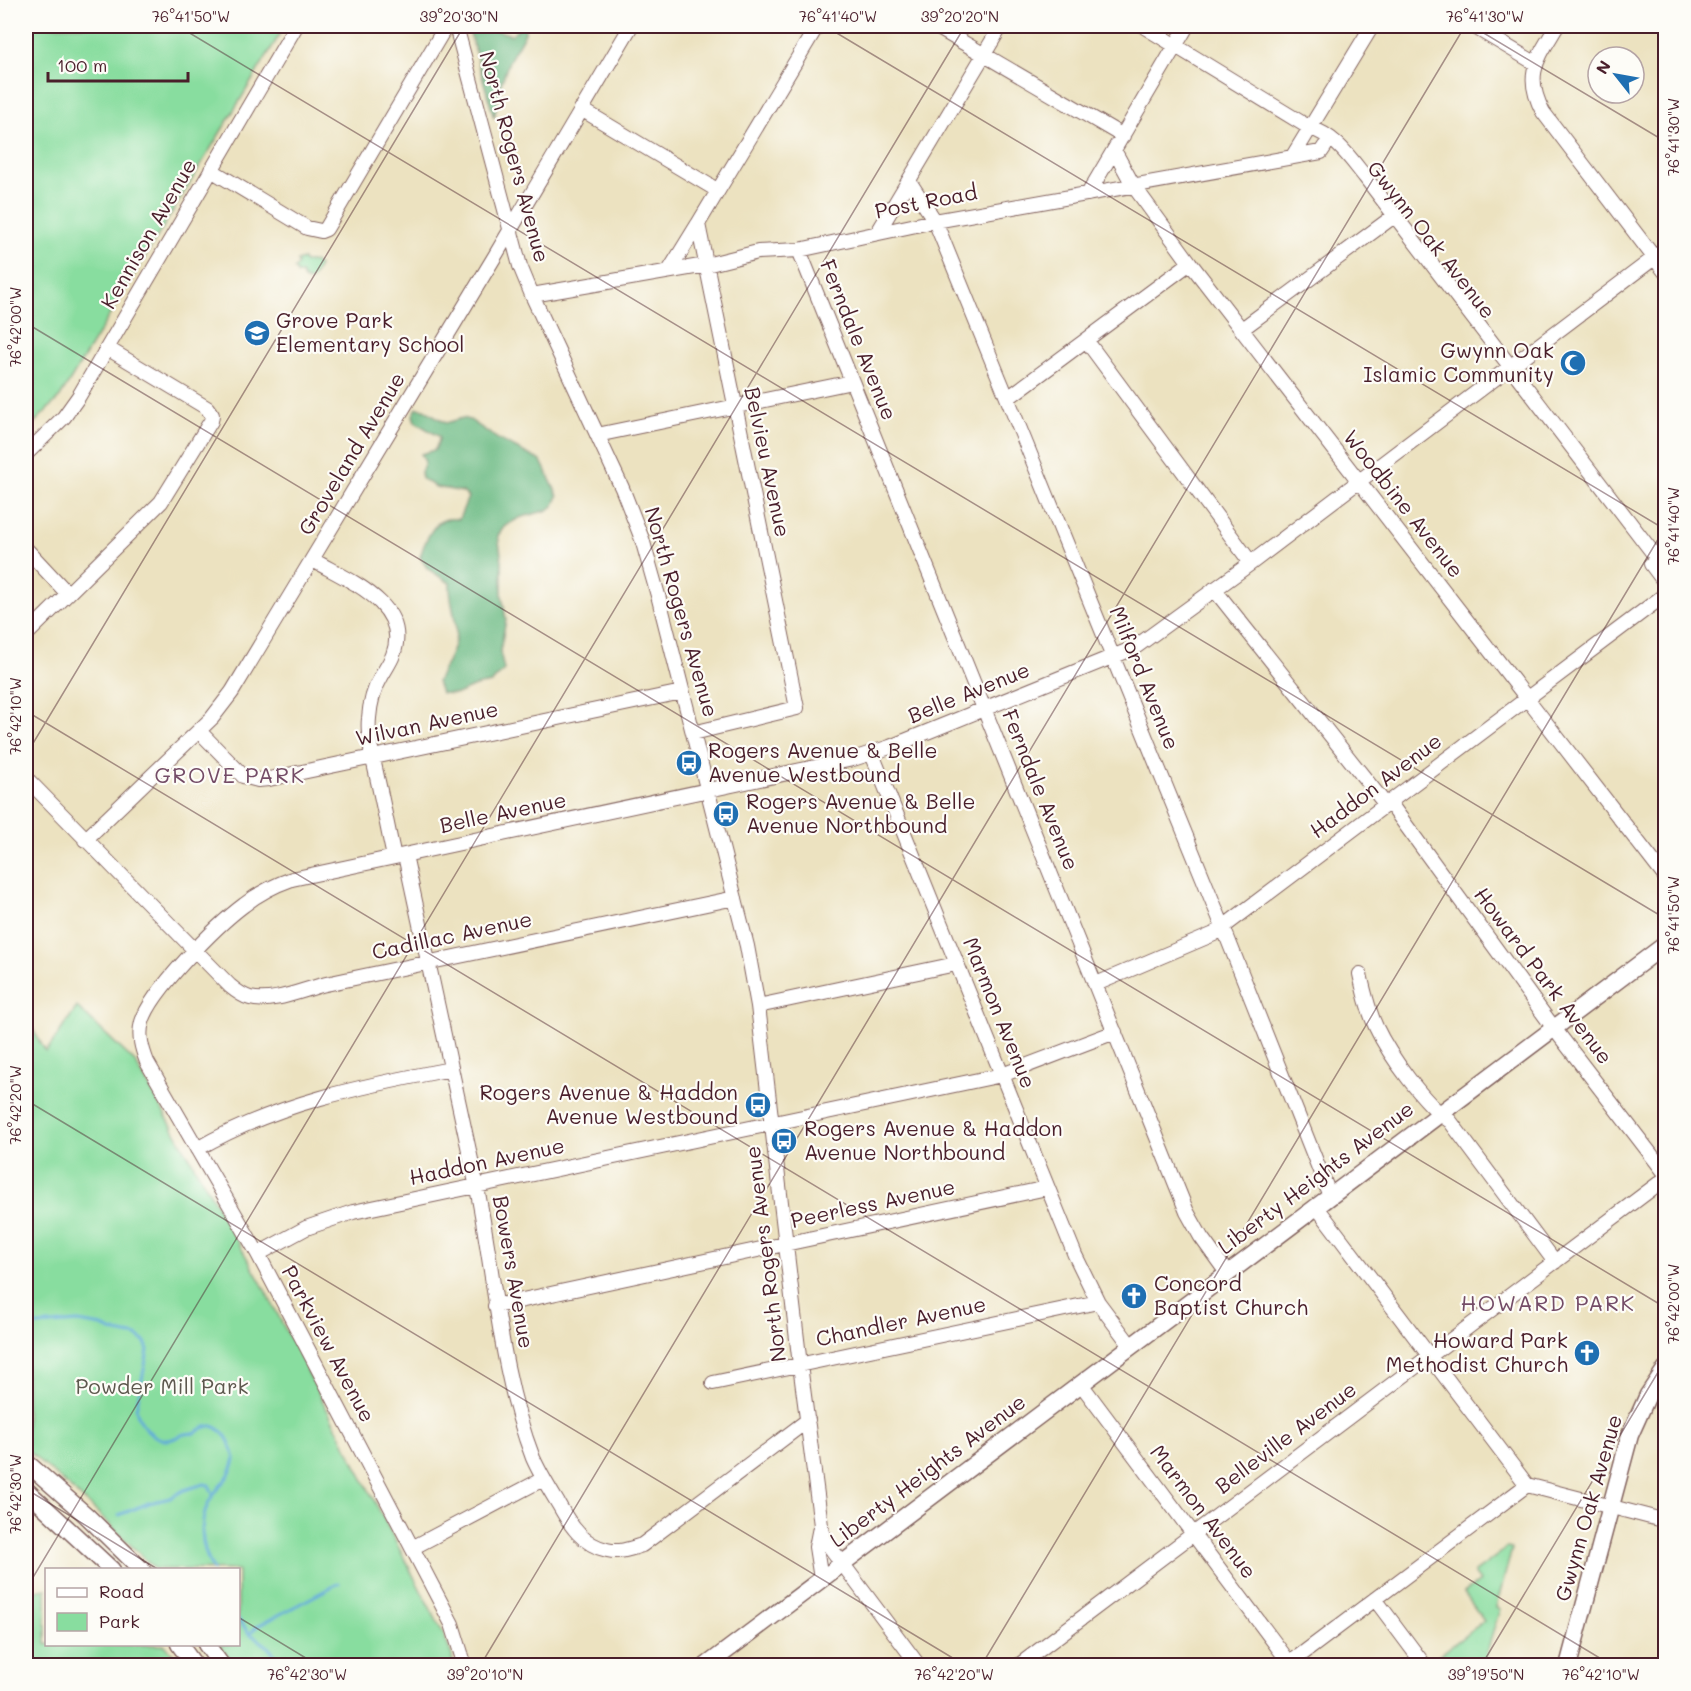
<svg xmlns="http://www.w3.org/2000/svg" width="1691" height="1691" font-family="Mali,sans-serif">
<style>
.green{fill:#88dd9f;stroke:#697e65;stroke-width:1.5}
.forest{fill:#6ebc86;stroke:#5c6e58;stroke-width:1.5}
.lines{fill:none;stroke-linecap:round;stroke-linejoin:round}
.stream{stroke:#61abd9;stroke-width:3}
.minor-casing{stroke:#83635f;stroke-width:16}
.major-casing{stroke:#83635f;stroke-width:19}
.minor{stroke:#fff;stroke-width:14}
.major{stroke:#fff;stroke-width:16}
.ticks{fill:none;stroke:#4a1f2b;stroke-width:1.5;stroke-opacity:0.45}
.labels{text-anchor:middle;stroke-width:4.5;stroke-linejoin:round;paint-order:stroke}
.street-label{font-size:21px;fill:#4a1f2b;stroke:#fdfcf7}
.poi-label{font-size:21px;fill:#4a1f2b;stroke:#fdfcf7;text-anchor:start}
.park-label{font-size:21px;fill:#5d584e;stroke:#fdfcf7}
.neighbourhood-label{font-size:22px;letter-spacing:1.5px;fill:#744c67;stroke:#fdfcf7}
.neatline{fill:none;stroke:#4a1f2b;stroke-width:2}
.ticks-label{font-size:15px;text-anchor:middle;fill:#4a1f2b}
</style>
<rect width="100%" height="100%" fill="#fdfcf7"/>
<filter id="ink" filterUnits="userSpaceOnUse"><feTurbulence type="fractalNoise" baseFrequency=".0167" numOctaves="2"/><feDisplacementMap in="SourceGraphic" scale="12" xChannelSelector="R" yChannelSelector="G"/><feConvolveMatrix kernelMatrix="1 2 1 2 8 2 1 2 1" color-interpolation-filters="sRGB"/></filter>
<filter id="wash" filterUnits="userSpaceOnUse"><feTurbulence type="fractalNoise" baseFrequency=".008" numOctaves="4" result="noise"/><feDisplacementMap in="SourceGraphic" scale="24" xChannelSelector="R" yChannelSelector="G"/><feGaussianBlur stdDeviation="1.35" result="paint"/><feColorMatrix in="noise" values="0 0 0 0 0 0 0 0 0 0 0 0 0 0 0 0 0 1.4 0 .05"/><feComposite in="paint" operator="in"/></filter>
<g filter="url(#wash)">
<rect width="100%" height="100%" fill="#ece2c0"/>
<path class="green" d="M26 26H285L60 397 26 431Z
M303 259 304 262H314L319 266 312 279 309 281 304 279 301 273 298 274 294 269 298 265 297 261Z
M77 1007 135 1062 263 1286 443 1633 452 1656 453 1665H235L219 1645 238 1644V1570L155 1569 96 1511 26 1449V1018L46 1052Z
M1507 1548 1512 1549 1496 1607 1500 1609 1483 1665H1436L1433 1660 1484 1621 1464 1593 1480 1581 1474 1573Z
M46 1589V1644L165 1645 182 1665H26V1593Z"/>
<path class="forest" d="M468 26H492L493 29 511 35 521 27 525 28V33L509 61 501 84 494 118Z
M417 408 424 409 446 423 463 418 470 420 498 439 541 461 558 496 554 505 548 510 519 518 505 526 498 535 502 561V595L506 620 500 651 504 670 491 683 475 686 457 694 441 693 437 682C444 666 456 649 456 632 456 615 449 600 450 583L428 569 420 557C423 546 432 523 444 520 448 518 455 519 459 519L468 497 463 492 436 487 422 479 421 472 425 462 421 454 435 450 440 437 415 422 413 415Z"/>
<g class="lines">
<path class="stream" d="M26 1326 78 1322 102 1326 111 1331 137 1336 145 1342 148 1350 136 1409C140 1424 151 1439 167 1440 174 1440 179 1435 185 1434 189 1433 191 1434 194 1433 200 1431 205 1425 212 1426 226 1429 232 1447 235 1459 230 1478 224 1480 214 1494 197 1517 200 1546 213 1570
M119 1515 149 1503 170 1498 184 1490 204 1484 209 1485 213 1494
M238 1619 249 1633 266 1645 285 1666
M250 1634 256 1627 339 1583"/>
</g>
</g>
<g filter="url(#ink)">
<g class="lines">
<defs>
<path id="minor" d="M456 26 520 266 532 295 622 488 642 539 659 599 747 946 758 1006 800 1365 822 1533 827 1543 919 1666
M935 26 1123 136
M1143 26 1310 128C1335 135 1350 158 1366 178L1666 570
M1473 26 1535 63
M1557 26C1538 58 1523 74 1543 112L1666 273
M581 109 717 190
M1114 150 1133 185 1190 263 1666 878
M1293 156 1372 26
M211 170 307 228 321 231 326 229 446 26
M909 181 935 221 1223 927 1330 1196
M1088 194 1187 26
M878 232 1001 26
M799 250 1187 1212 1201 1237 1227 1273
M669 271 698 224
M532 295 706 265 758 252 799 250 935 221 1321 152 1325 146
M1242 329 1394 216
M1086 340 1251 563
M1008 398 1190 263
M597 435 852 382
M26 454 64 417 79 396 296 26
M26 549 68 594
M313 560C347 580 412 604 393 655 390 663 384 671 380 679 373 691 370 704 369 718 367 738 373 758 377 777 383 803 388 830 394 857
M1651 564 1666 584
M1214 589 1386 805
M26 635 161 502 211 421 212 415 207 408 107 348
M199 731 243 776 258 780 269 779 682 692
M693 733 797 708 698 224 817 26
M872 754 1075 1255 1098 1302 1131 1346
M26 778 230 986C236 991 242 996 250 998 272 1004 304 989 326 984L735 898
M1389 802 1553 1027 1666 1174
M85 840 212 718 232 692 495 256 631 26
M405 855C428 964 453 1073 476 1183 495 1274 499 1370 533 1458 540 1474 550 1490 559 1505 570 1525 583 1545 607 1550 620 1553 630 1549 642 1545L808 1420
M1360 974C1364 992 1368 1010 1376 1027 1389 1055 1425 1105 1450 1121L1555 1262
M1096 984 1214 934 1666 594
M758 1006 956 964
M197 1149C276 1103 362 1086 451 1069
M1316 1206 1527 1485 1666 1521
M258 1254 306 1228 353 1212 1002 1075 1115 1032
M495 1306 1047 1188
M713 1383 1098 1302
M1081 1384 1292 1666
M820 1527 816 1547 821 1579
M412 1548 543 1479
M1375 1599 1425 1666
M465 1666 452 1624 258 1254 147 1062C142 1049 138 1036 142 1022 151 991 217 925 244 905 259 893 275 885 292 879L853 759 890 747 1134 648 1251 563 1666 249
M1018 1666 1666 1178
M1286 1666 1527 1485"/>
<path id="major" d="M26 1462 87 1516 142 1570
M26 1490 112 1570
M179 1644 195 1666
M206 1644 222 1666
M706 1666 1666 944
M1568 1666 1630 1435 1648 1395 1666 1368"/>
</defs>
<use href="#minor" class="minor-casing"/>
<use href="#major" class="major-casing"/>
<use href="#minor" class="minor"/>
<use href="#major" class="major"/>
</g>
</g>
<path class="ticks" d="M178 26 1666 919M825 26 1666 530M1472 26 1666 142M26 323 1666 1308M26 711 1613 1666M26 755 464 26M26 1100 966 1666M26 1489 159 1570M26 1589 965 26M238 1617 319 1666M480 1666 1465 26M981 1666 1666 526M1481 1666 1666 1359"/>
<defs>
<symbol id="school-disc" viewBox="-11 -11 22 22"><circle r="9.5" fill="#1f6fb2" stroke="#fdfcf7"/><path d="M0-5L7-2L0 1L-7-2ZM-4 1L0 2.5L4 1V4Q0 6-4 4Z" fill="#fff"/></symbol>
<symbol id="mosque-disc" viewBox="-11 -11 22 22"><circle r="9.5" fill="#1f6fb2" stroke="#fdfcf7"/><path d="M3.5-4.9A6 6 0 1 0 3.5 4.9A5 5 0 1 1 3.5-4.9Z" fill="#fff"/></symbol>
<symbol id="bus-disc" viewBox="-11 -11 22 22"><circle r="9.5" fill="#1f6fb2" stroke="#fdfcf7"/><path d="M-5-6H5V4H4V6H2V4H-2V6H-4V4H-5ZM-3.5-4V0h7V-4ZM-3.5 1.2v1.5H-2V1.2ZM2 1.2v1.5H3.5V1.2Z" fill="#fff"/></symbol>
<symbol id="church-disc" viewBox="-11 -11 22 22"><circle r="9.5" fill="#1f6fb2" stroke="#fdfcf7"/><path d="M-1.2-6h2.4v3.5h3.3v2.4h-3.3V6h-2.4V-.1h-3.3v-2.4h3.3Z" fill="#fff"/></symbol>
</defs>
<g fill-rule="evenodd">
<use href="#school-disc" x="242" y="318" width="30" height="30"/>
<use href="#mosque-disc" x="1558" y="348" width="30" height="30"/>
<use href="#bus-disc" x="674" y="748" width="30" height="30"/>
<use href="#bus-disc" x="711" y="799" width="30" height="30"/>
<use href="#bus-disc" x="743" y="1090" width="30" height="30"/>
<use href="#bus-disc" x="769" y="1126" width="30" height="30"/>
<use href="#church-disc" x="1119" y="1281" width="30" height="30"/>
<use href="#church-disc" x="1572" y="1338" width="30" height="30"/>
</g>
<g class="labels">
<g class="street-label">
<text transform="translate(514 157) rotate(75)" y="7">North Rogers Avenue</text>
<text transform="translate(926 202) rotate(-11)" y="7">Post Road</text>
<text transform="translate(149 234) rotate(-60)" y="7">Kennison Avenue</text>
<text transform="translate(1431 240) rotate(52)" y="7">Gwynn Oak Avenue</text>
<text transform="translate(858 340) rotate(68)" y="7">Ferndale Avenue</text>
<text transform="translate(352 454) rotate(-59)" y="7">Groveland Avenue</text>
<text transform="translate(767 462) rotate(78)" y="7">Belvieu Avenue</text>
<text transform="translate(1403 504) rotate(52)" y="7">Woodbine Avenue</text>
<text transform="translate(681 612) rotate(74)" y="7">North Rogers Avenue</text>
<text transform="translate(1144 678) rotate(68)" y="7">Milford Avenue</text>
<text transform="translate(969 693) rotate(-22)" y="7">Belle Avenue</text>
<text transform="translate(427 724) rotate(-12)" y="7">Wilvan Avenue</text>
<text transform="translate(1376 786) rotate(-37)" y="7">Haddon Avenue</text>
<text transform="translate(1040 790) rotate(68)" y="7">Ferndale Avenue</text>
<text transform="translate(503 813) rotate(-12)" y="7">Belle Avenue</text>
<text transform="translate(452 936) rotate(-12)" y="7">Cadillac Avenue</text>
<text transform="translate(1543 976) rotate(53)" y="7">Howard Park Avenue</text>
<text transform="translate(999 1013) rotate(68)" y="7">Marmon Avenue</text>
<text transform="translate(487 1162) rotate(-12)" y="7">Haddon Avenue</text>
<text transform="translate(1316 1178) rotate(-37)" y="7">Liberty Heights Avenue</text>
<text transform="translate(873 1204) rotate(-12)" y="7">Peerless Avenue</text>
<text transform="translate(766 1254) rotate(-97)" y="7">North Rogers Avenue</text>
<text transform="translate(513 1272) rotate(80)" y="7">Bowers Avenue</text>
<text transform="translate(901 1322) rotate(-12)" y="7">Chandler Avenue</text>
<text transform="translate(328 1344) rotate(62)" y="7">Parkview Avenue</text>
<text transform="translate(1286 1438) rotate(-37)" y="7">Belleville Avenue</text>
<text transform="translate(928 1471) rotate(-37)" y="7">Liberty Heights Avenue</text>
<text transform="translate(1589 1508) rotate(-74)" y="7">Gwynn Oak Avenue</text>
<text transform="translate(1203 1512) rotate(53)" y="7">Marmon Avenue</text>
</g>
<g class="poi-label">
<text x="276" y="328">Grove Park<tspan x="276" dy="24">Elementary School</tspan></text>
<text x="1554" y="358" text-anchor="end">Gwynn Oak<tspan x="1554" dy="24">Islamic Community</tspan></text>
<text x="708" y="758">Rogers Avenue &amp; Belle<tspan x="708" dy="24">Avenue Westbound</tspan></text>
<text x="746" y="809">Rogers Avenue &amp; Belle<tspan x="746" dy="24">Avenue Northbound</tspan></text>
<text x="738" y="1100" text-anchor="end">Rogers Avenue &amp; Haddon<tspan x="738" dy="24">Avenue Westbound</tspan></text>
<text x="804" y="1136">Rogers Avenue &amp; Haddon<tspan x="804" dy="24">Avenue Northbound</tspan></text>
<text x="1154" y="1291">Concord<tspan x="1154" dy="24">Baptist Church</tspan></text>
<text x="1568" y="1348" text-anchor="end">Howard Park<tspan x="1568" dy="24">Methodist Church</tspan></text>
</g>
<g class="park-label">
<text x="162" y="1394">Powder Mill Park</text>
</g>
<g class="neighbourhood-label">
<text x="230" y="783">GROVE PARK</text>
<text x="1548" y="1311">HOWARD PARK</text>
</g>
</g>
<rect width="1691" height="1691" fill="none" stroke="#fdfcf7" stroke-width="66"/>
<rect x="45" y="1568" width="195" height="78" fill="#fdfcf7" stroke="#b5a4a5" stroke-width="1.5"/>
<rect x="57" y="1588" width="30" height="9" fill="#ffffff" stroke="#b5a4a5" stroke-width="1.5"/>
<text x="99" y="1598" font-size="18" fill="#4a1f2b">Road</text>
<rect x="57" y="1613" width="30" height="18" fill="#88dd9f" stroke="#b5a4a5" stroke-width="1.5"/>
<text x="99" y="1628" font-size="18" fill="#4a1f2b">Park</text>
<g transform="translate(1616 75) rotate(301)"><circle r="28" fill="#fdfcf7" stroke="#b5a4a5" stroke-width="1.5"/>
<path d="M0-4.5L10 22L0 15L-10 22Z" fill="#1f6fb2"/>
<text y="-9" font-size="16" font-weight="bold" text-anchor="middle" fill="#4a1f2b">N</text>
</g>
<path d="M48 72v9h140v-9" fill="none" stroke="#4a1f2b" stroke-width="3"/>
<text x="57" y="72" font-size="18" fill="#4a1f2b" stroke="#fdfcf7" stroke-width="4.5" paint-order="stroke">100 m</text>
<rect x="33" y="33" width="1625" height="1625" class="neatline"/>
<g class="ticks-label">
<text x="191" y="22">76°41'50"W</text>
<text x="459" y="22">39°20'30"N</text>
<text x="838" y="22">76°41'40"W</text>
<text x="960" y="22">39°20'20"N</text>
<text x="1485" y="22">76°41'30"W</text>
<text transform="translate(1674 137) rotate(-90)" y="5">76°41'30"W</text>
<text transform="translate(16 327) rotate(-90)" y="5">76°42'00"W</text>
<text transform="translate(1674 526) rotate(-90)" y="5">76°41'40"W</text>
<text transform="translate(16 716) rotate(-90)" y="5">76°42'10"W</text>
<text transform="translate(1674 915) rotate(-90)" y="5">76°41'50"W</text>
<text transform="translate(16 1105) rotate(-90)" y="5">76°42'20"W</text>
<text transform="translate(1674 1304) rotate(-90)" y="5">76°42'00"W</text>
<text transform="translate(16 1494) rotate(-90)" y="5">76°42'30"W</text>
<text x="307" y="1680">76°42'30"W</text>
<text x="485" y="1680">39°20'10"N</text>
<text x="954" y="1680">76°42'20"W</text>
<text x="1486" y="1680">39°19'50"N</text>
<text x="1601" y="1680">76°42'10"W</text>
</g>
</svg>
